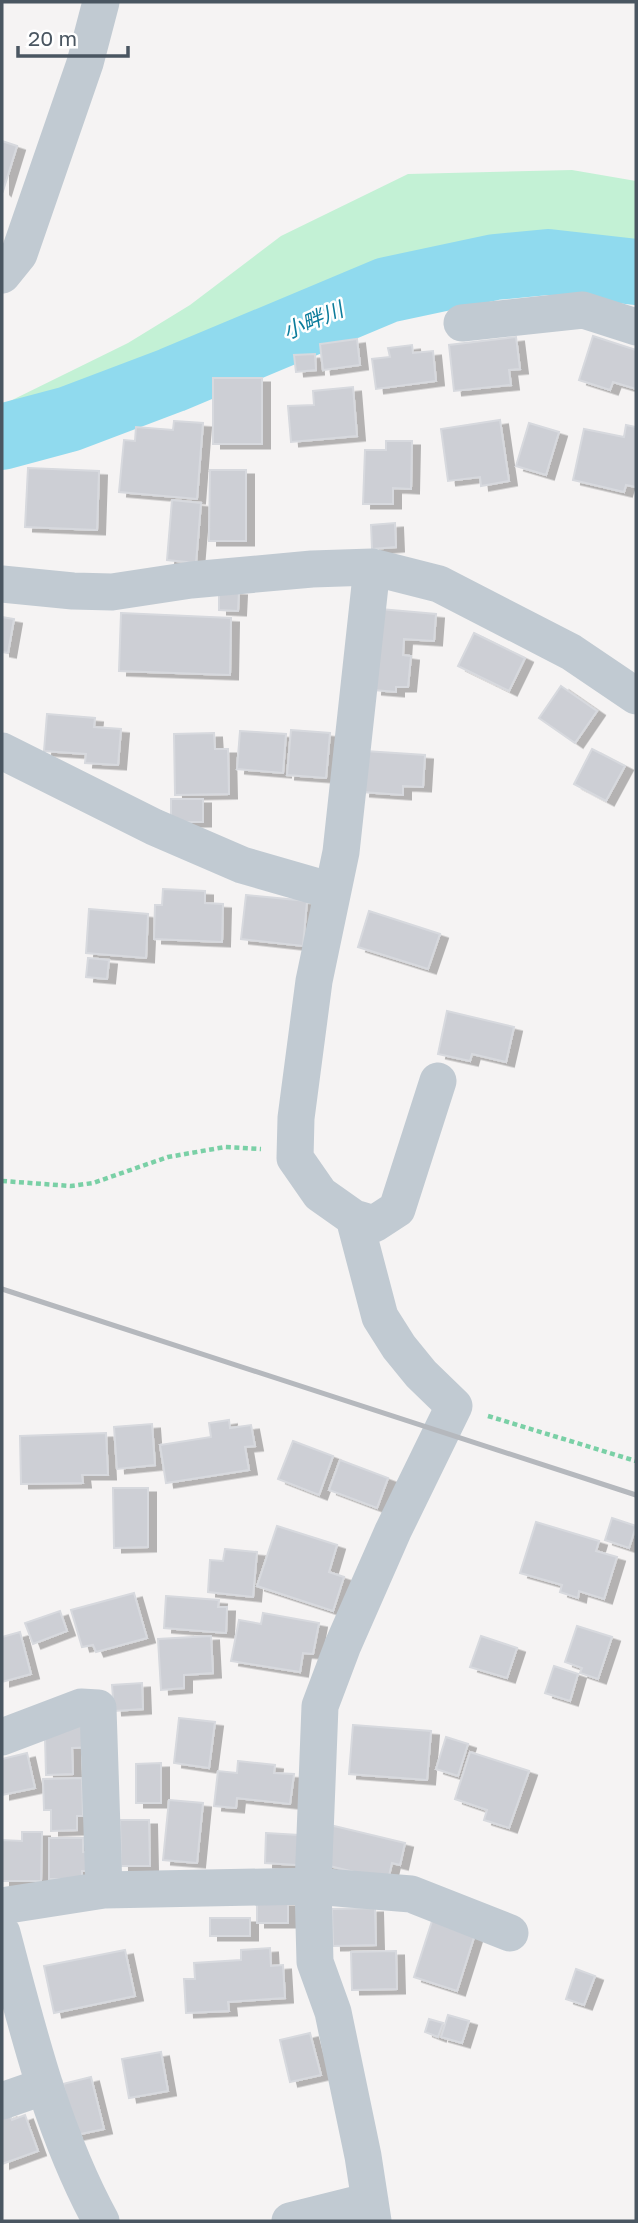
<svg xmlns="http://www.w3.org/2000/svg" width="638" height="2223" font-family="'Golos Text','Noto Sans JP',sans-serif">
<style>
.green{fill:#c3f1d5}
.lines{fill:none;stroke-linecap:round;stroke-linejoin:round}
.river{stroke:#90daee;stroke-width:66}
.building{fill:#cdcfd5;stroke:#d7d9de;stroke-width:2;filter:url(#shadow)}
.path{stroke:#7ad0a6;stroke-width:4.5;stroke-dasharray:5 3.5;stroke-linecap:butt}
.minor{stroke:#c1cad2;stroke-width:37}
.rail{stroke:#b5b8bd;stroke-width:5}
.labels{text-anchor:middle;stroke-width:5;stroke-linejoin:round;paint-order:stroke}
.water-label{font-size:21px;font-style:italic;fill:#0c7c9b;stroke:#fff}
</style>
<defs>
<filter id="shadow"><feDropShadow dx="8" dy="4.5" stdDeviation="0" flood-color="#0004"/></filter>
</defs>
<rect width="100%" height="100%" fill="#f5f3f3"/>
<path class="green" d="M572 170 636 181V305L572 285 427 301 261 327 115 386 2 408V405L128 343 190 305 281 236 408 174Z"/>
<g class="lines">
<path class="river" d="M2 437 69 419 172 380 387 290 495 267 548 262 636 272"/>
</g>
<path class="building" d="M2 141 17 146 3 191 2 190Z
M593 336 636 350V389L613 382 610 390 579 380Z
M516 337 520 369 509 370 511 385 454 391 449 345Z
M357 339 360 365 323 370 320 344Z
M412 345 413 353 433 351 436 381 376 389 372 359 390 357 388 348Z
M315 354 316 370 296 372 294 355Z
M213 378H262V444H213Z
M353 387 357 436 291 442 288 406 314 405 313 391Z
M500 420 509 481 481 486 480 477 448 481 441 429Z
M174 421 203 423 197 499 119 492 124 440 135 441 136 427 173 430Z
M529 423 559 432 546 475 516 466Z
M626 425 636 427V487L626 485 624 492 573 480 584 429 624 437Z
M386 441H412L411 489 393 488V504H363L365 450H386Z
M28 468 99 471 97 530 25 527Z
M210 470H246V541H209Z
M172 500 201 503 196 563 167 560Z
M395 523 396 547 372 549 371 525Z
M219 590 239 591 238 611 219 610Z
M380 609 436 614 434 641 404 639 403 655 411 656 408 687H396V692L374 690Z
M121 613 231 618 230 675 119 671Z
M2 617 14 619 8 653 2 652Z
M474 633 525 658 509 691 458 666Z
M561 686 597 711 575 743 539 718Z
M47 714 95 718 94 727 121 729 118 765 85 763 86 754 44 751Z
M291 730 330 733 326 778 287 775Z
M240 731 286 734 283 773 237 769Z
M214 733 215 749H228L229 794 175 795 174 734Z
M592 749 625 766 606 801 574 784Z
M365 751 425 755 423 787 403 786V795L362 792Z
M171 799H203V822H171Z
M163 889 205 891V903L223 904 222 942 154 939 155 905H162Z
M246 895 307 901 303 946 241 939Z
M89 909 148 914 146 958 86 953Z
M369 911 440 934 428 969 358 947Z
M88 958 109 960 107 979 86 977Z
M447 1011 514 1027 506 1062 472 1054 470 1061 438 1054Z
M229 1420 230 1428 251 1425 255 1446 245 1447 249 1470 166 1483 160 1445 211 1437 209 1423Z
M152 1424 155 1465 117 1469 114 1427Z
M106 1433 108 1475H82L83 1483 21 1484 20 1436Z
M293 1441 333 1456 319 1495 278 1479Z
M340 1460 388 1478 377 1508 329 1490Z
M113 1488H148V1547L114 1548Z
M612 1518 636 1526 629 1548 605 1540Z
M536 1522 599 1541 596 1551 617 1557 604 1599 579 1591 578 1598 560 1592 562 1585 520 1573Z
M277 1526 337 1545 329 1572 344 1577 333 1611 257 1586Z
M225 1549 257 1552 253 1597 208 1592 210 1560 223 1561Z
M134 1593 147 1638 96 1652 93 1645 82 1647 71 1610Z
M166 1596 219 1600 218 1607H227L226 1633 164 1628Z
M60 1611 67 1631 33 1644 25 1623Z
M263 1613 319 1623 313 1654 303 1653 300 1672 231 1661 239 1620 261 1624Z
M577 1626 612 1637 598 1679 580 1673 582 1668 565 1662Z
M20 1632 31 1674 2 1682V1637Z
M211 1636 213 1673 184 1675V1688L161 1690 158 1639Z
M481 1636 517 1648 507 1678 470 1667Z
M554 1666 578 1674 570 1701 545 1693Z
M142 1683 143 1709 114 1711 112 1685Z
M179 1718 215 1722 209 1768 174 1763Z
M77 1721 94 1747 72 1748 73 1774 46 1775 45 1738Z
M353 1725 431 1731 427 1780 349 1774Z
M446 1737 468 1744 458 1776 436 1769Z
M470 1752 529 1771 509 1828 484 1820 487 1810 455 1799Z
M27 1753 35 1788 2 1795V1759Z
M238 1761 275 1765 274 1773 294 1774 290 1804 237 1798 236 1808 214 1806 218 1771 237 1773Z
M161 1763V1803H136V1764Z
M82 1778 83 1816H77V1830L51 1831V1810H44L43 1779Z
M169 1800 203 1803 197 1863 163 1860Z
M120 1820H149L150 1866H121Z
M330 1825 405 1843 400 1865 392 1863 388 1880 321 1864Z
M22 1832H42L41 1881H2V1840L22 1841Z
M266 1833 299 1835 297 1865 265 1863Z
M49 1838H83V1852H92V1871H82V1879H49Z
M257 1902H288V1923H257Z
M375 1908 376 1945 333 1946 332 1909Z
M210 1918H250V1936H210Z
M433 1918 476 1931 457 1991 414 1977Z
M270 1948 271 1966 283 1965 285 1998 228 2002 229 2011 186 2013 184 1979H195L194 1963 241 1960V1950Z
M125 1950 135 1996 54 2013 44 1966Z
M396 1951 397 1989 352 1990 351 1952Z
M576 1969 595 1976 584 2005 566 1999Z
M448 2015 469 2021 462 2043 441 2037Z
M429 2019 443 2023 438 2037 425 2032Z
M310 2033 321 2075 290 2082 280 2040Z
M161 2052 168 2091 129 2098 122 2059Z
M91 2077 104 2129 76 2135 63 2084Z
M9 2113 12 2120 25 2115 38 2151 2 2164V2116Z"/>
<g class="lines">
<path class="path" d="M2 1181 71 1186 93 1183 168 1157 225 1147 261 1149
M488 1416 636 1461"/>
<path class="minor" d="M2 275 19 254 85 63 101 2
M462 323 583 310 636 327
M372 567 341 852 314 981 296 1118 295 1158 320 1194 354 1218 374 1224 397 1209 438 1081
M2 584 73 591 112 592 191 580 312 569 372 567 439 584 571 652 636 696
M2 751 154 827 242 865 332 891
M354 1218 380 1317 399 1347 421 1374 454 1406 393 1531 343 1645 320 1706 313 1886 315 1962 333 2012 363 2156 373 2221
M2 1737 81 1707 98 1708 104 1890
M2 1906 104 1890 313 1886 411 1894 510 1933
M2 1933C28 2031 52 2131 101 2221
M2 2101 45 2086
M290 2221 370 2201"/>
<path class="rail" d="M2 1289 636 1495"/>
</g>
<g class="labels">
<g class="water-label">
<text transform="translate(313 321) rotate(-23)" y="7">小畔川</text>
</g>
</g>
<rect width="638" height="2223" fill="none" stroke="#4a5661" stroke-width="7"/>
<path d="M18 46v10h110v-10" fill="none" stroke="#4a5661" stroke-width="3.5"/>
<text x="28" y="46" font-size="21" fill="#4a5661" stroke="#ffffff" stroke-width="5" paint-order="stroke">20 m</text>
</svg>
